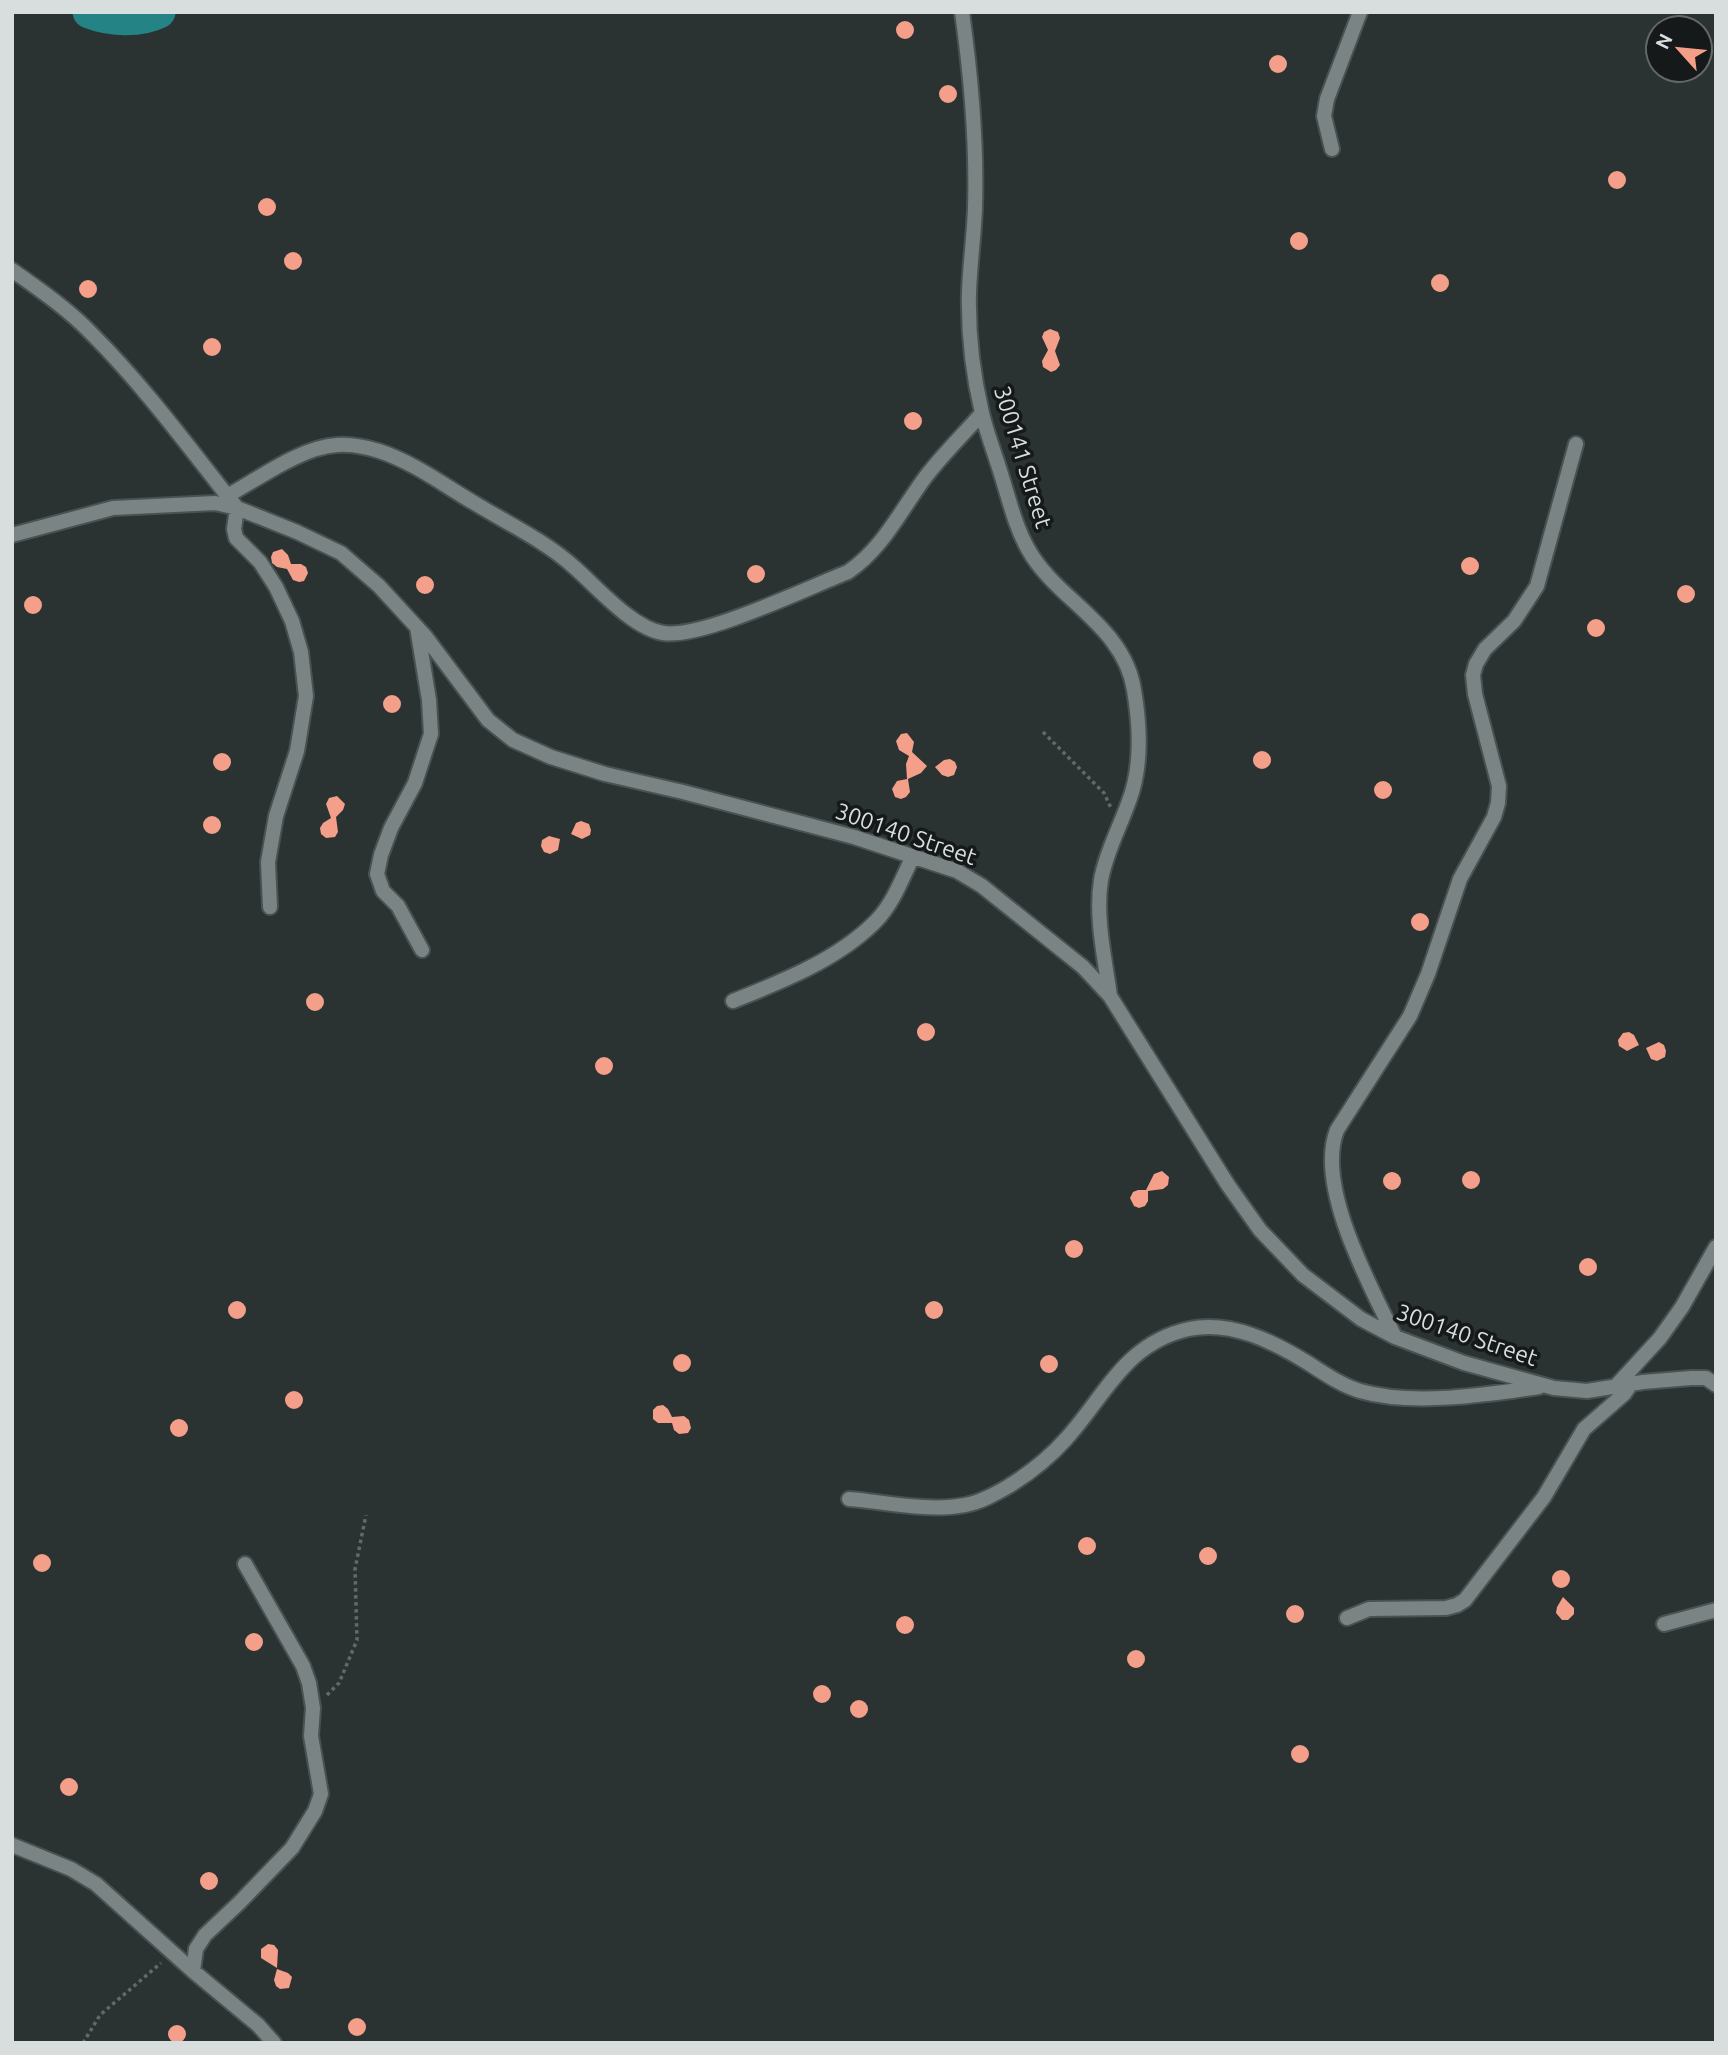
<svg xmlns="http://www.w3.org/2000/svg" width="1728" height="2055" font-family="Ubuntu,sans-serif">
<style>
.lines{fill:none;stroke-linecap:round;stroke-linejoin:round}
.river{stroke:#248385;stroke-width:33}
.building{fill:#f39f89}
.minor-casing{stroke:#495151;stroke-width:18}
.path{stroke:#626969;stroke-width:3.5;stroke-dasharray:3.5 3.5;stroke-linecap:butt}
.minor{stroke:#7b8484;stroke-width:14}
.labels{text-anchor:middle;stroke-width:7;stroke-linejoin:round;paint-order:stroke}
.street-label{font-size:23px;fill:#d8dddd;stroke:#151919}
</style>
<rect width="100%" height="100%" fill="#2a3232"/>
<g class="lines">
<path class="river" d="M89 12C109 20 139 22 159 12"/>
</g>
<path class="building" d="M896 30a9 9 0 1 1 18 0a9 9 0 1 1-18 0Z
M1269 64a9 9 0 1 1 18 0a9 9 0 1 1-18 0Z
M939 94a9 9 0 1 1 18 0a9 9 0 1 1-18 0Z
M1608 180a9 9 0 1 1 18 0a9 9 0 1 1-18 0Z
M258 207a9 9 0 1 1 18 0a9 9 0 1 1-18 0Z
M1290 241a9 9 0 1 1 18 0a9 9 0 1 1-18 0Z
M284 261a9 9 0 1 1 18 0a9 9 0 1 1-18 0Z
M1431 283a9 9 0 1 1 18 0a9 9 0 1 1-18 0Z
M79 289a9 9 0 1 1 18 0a9 9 0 1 1-18 0Z
M1050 329 1058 332 1060 338 1055 351 1060 365 1056 370 1051 372 1043 367 1042 361 1048 350 1042 337 1044 332Z
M203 347a9 9 0 1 1 18 0a9 9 0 1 1-18 0Z
M904 421a9 9 0 1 1 18 0a9 9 0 1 1-18 0Z
M282 549 288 555 291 564H301L306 567 308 573 304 581 299 582 293 580 287 569 277 567 272 563 271 557 273 552Z
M1461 566a9 9 0 1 1 18 0a9 9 0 1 1-18 0Z
M747 574a9 9 0 1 1 18 0a9 9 0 1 1-18 0Z
M416 585a9 9 0 1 1 18 0a9 9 0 1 1-18 0Z
M1677 594a9 9 0 1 1 18 0a9 9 0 1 1-18 0Z
M24 605a9 9 0 1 1 18 0a9 9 0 1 1-18 0Z
M1587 628a9 9 0 1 1 18 0a9 9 0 1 1-18 0Z
M383 704a9 9 0 1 1 18 0a9 9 0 1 1-18 0Z
M907 733 914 742 912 752 927 766 921 773 908 779 910 792 906 797 901 799 895 797 892 789 897 781 907 779 906 764 909 756 899 750 896 741 901 734Z
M1253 760a9 9 0 1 1 18 0a9 9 0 1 1-18 0Z
M213 762a9 9 0 1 1 18 0a9 9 0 1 1-18 0Z
M950 759 955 762 957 767 954 775 948 777 942 775 935 767 944 760Z
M1374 790a9 9 0 1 1 18 0a9 9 0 1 1-18 0Z
M337 796 345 804 343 810 336 817 338 832 335 837 326 838 321 834 320 828 323 823 331 818 326 804 329 798Z
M203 825a9 9 0 1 1 18 0a9 9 0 1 1-18 0Z
M581 821 589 824 591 830 590 835 582 839 571 834 576 823Z
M549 836 560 839 558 850 550 854 544 852 541 846 542 840Z
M1411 922a9 9 0 1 1 18 0a9 9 0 1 1-18 0Z
M306 1002a9 9 0 1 1 18 0a9 9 0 1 1-18 0Z
M917 1032a9 9 0 1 1 18 0a9 9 0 1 1-18 0Z
M1629 1032 1634 1035 1639 1045 1627 1051 1619 1046 1618 1040 1623 1033Z
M1659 1042 1664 1045 1666 1051 1665 1057 1657 1061 1651 1059 1646 1048Z
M595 1066a9 9 0 1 1 18 0a9 9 0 1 1-18 0Z
M1462 1180a9 9 0 1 1 18 0a9 9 0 1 1-18 0Z
M1162 1171 1169 1177 1168 1185 1163 1189 1148 1191V1201L1145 1206 1139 1208 1134 1206 1130 1198 1133 1192 1138 1190H1146L1154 1174Z
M1383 1181a9 9 0 1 1 18 0a9 9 0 1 1-18 0Z
M1065 1249a9 9 0 1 1 18 0a9 9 0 1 1-18 0Z
M1579 1267a9 9 0 1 1 18 0a9 9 0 1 1-18 0Z
M228 1310a9 9 0 1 1 18 0a9 9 0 1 1-18 0Z
M925 1310a9 9 0 1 1 18 0a9 9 0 1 1-18 0Z
M673 1363a9 9 0 1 1 18 0a9 9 0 1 1-18 0Z
M1040 1364a9 9 0 1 1 18 0a9 9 0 1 1-18 0Z
M285 1400a9 9 0 1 1 18 0a9 9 0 1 1-18 0Z
M663 1405 668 1409 672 1417 684 1416 689 1420 691 1428 688 1433 679 1434 674 1430 672 1423H658L653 1419V1410L657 1406Z
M170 1428a9 9 0 1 1 18 0a9 9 0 1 1-18 0Z
M1078 1546a9 9 0 1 1 18 0a9 9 0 1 1-18 0Z
M1199 1556a9 9 0 1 1 18 0a9 9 0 1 1-18 0Z
M33 1563a9 9 0 1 1 18 0a9 9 0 1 1-18 0Z
M1552 1579a9 9 0 1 1 18 0a9 9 0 1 1-18 0Z
M1563 1597 1574 1608V1614L1568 1620H1562L1556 1613 1557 1607Z
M1286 1614a9 9 0 1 1 18 0a9 9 0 1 1-18 0Z
M896 1625a9 9 0 1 1 18 0a9 9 0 1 1-18 0Z
M245 1642a9 9 0 1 1 18 0a9 9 0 1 1-18 0Z
M1127 1659a9 9 0 1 1 18 0a9 9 0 1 1-18 0Z
M813 1694a9 9 0 1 1 18 0a9 9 0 1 1-18 0Z
M850 1709a9 9 0 1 1 18 0a9 9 0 1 1-18 0Z
M1291 1754a9 9 0 1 1 18 0a9 9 0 1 1-18 0Z
M60 1787a9 9 0 1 1 18 0a9 9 0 1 1-18 0Z
M200 1881a9 9 0 1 1 18 0a9 9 0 1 1-18 0Z
M268 1944 274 1945 278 1950 277 1968 261 1958V1949Z
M277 1969 288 1973 292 1977 289 1988 280 1989 276 1986 274 1980Z
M348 2027a9 9 0 1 1 18 0a9 9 0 1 1-18 0Z
M168 2034a9 9 0 1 1 18 0a9 9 0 1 1-18 0Z"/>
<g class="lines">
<defs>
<path id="minor" d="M962 12C971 76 977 143 975 208 974 236 970 264 969 292 968 331 973 375 982 413 987 434 995 454 1001 474 1009 499 1015 526 1028 549 1056 600 1124 625 1134 690 1140 725 1142 767 1129 801 1120 827 1106 852 1101 880 1095 917 1105 959 1110 996
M1332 149 1324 116 1327 99 1360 12
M12 270C40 290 68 309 92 334 145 387 190 449 237 508L234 529 236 538 260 562 276 587 292 621 301 652 306 696 297 751 276 816 268 862 270 907
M227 496C258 479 301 447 337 445 351 444 366 447 379 451 413 462 445 486 476 504 509 524 545 541 574 567 597 587 632 628 663 633 702 639 807 588 848 572 882 549 900 512 924 479 941 456 963 435 982 413
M12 535 113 508 215 503 237 508 297 532 341 553 379 586 425 636 488 720 513 740 551 757 605 774 683 792 854 837 957 871 982 886 1083 967 1110 996 1228 1185 1260 1230 1303 1275 1361 1319 1395 1337 1464 1363 1554 1388 1587 1391 1643 1382 1691 1378H1706L1716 1385
M417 627 429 700 431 734 415 783 391 828 381 855 377 874 383 891 398 906 422 950
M733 1001C781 982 837 960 875 922 893 904 902 879 913 856
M1395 1337C1370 1285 1315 1186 1337 1130L1410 1016 1428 974 1460 879 1494 817 1498 803 1499 786 1475 694 1473 675 1476 664 1485 649 1514 621 1537 586 1576 444
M1615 1387 1660 1338 1682 1307 1716 1247
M849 1499C886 1502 928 1512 965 1505 981 1502 995 1494 1009 1486 1030 1473 1049 1458 1066 1439 1106 1395 1125 1343 1189 1329 1231 1320 1274 1342 1308 1363 1325 1374 1341 1385 1360 1391 1412 1406 1486 1395 1539 1387
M1347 1618 1369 1609 1446 1608 1457 1605 1465 1600 1544 1497 1584 1429 1624 1394 1631 1384
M1664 1624 1716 1610
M12 1845 71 1869 96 1884 193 1971 258 2025 274 2043
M193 1971 196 1949 205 1935 239 1903 292 1848 315 1811 321 1794 311 1736 313 1708 309 1683 303 1666 245 1564"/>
</defs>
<use href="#minor" class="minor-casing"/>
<path class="path" d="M1043 732 1104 793 1111 808
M327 1695 339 1683 357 1640 355 1569 366 1515
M83 2043 100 2015 161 1963"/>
<use href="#minor" class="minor"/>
</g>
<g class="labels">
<g class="street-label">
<text transform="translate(1023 457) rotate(73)" y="8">300141 Street</text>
<text transform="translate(906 834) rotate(19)" y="8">300140 Street</text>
<text transform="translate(1467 1335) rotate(19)" y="8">300140 Street</text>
</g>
</g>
<rect width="1728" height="2055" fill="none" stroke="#d8dddd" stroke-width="28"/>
<g transform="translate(1679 49) rotate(297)"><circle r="33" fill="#151919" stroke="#636767" stroke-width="2"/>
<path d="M0-5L12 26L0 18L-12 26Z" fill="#f49e88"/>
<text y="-10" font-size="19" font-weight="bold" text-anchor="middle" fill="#d8dddd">N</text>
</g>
</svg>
